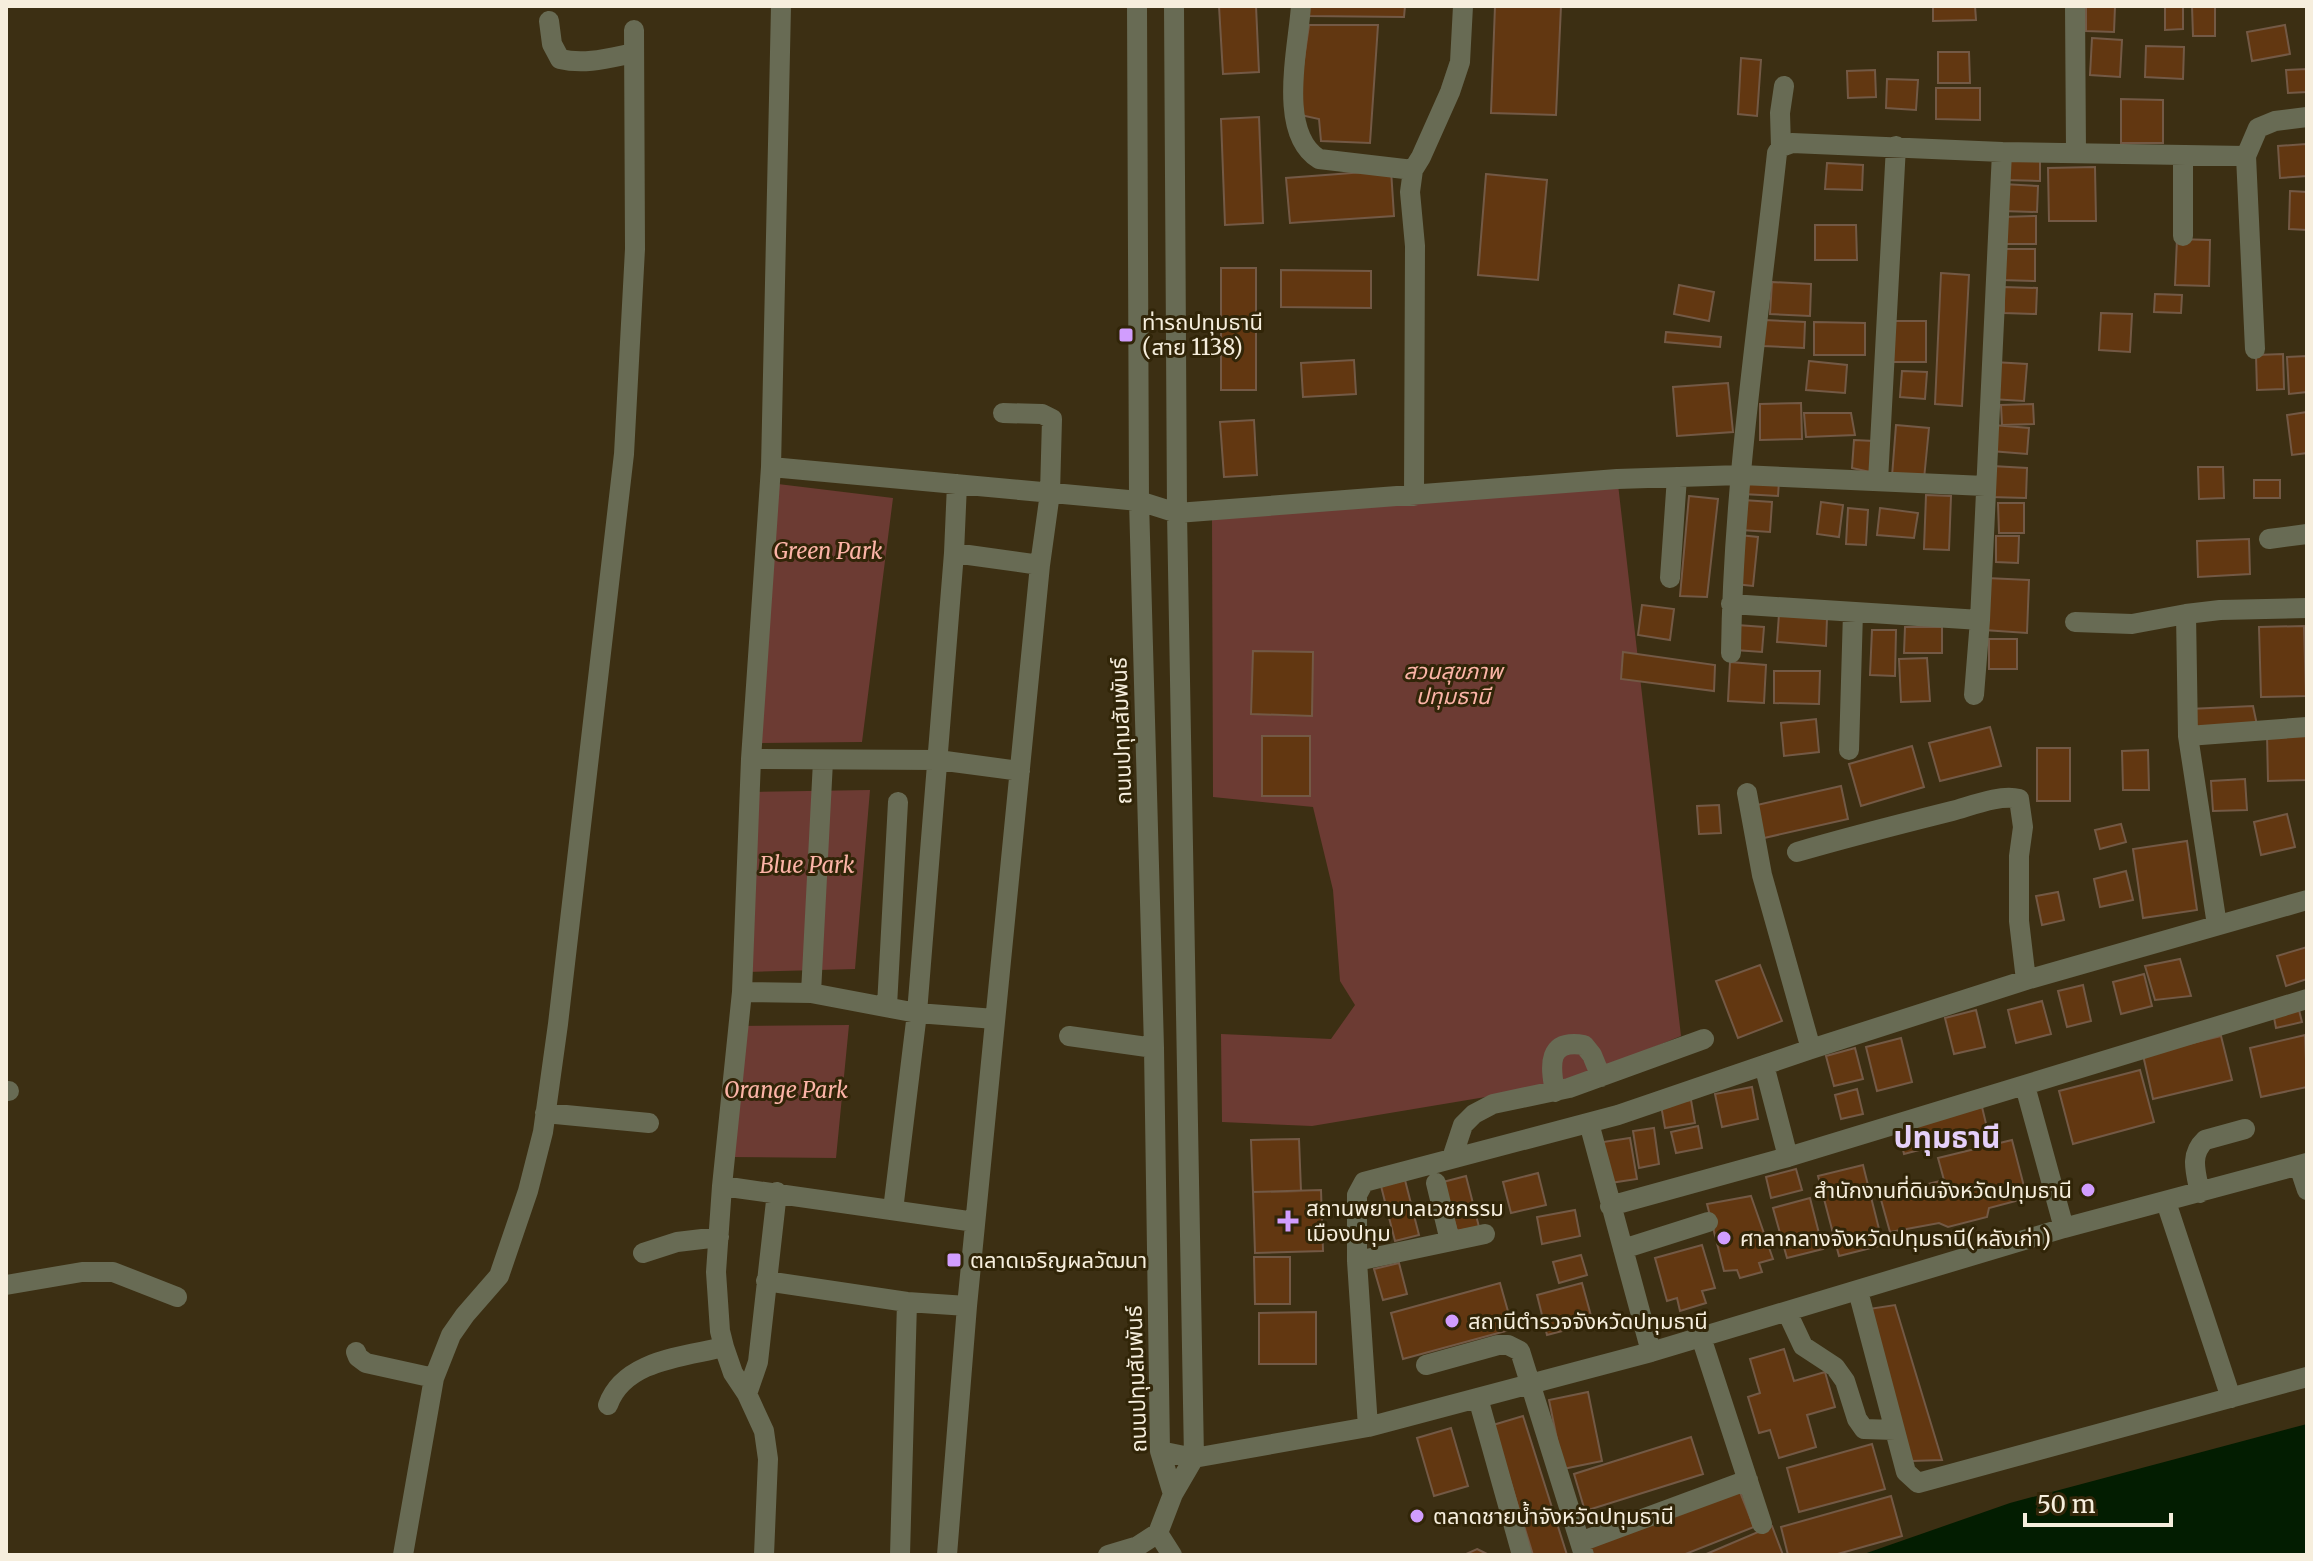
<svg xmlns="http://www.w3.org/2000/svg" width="2313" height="1561" font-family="Merriweather,'Noto Sans Thai',serif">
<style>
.green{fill:#6c3b33}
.water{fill:#031d01}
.building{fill:#623711;stroke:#735945;stroke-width:2}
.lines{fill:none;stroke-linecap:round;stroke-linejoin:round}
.minor{stroke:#686b54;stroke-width:20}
.poi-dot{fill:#d19dfe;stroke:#312508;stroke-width:3}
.labels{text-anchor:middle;stroke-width:6;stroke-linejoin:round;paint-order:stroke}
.poi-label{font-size:22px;fill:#f6eedd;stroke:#312508;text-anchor:start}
.park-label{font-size:22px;font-style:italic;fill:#fcb4a7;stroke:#312508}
.street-label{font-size:22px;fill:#f6eedd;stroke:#312508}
.district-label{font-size:30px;font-weight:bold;fill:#e5d0f9;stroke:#312508}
</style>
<rect width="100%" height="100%" fill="#3c2f13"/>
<path class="green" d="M778 484 893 498 862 742 752 743Z
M1618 484 1681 1036 1563 1084 1312 1126 1222 1122 1221 1034 1331 1039 1355 1005 1340 981 1333 890 1313 807 1213 797 1212 517Z
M870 790 855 969 747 972 753 792Z
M849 1025 836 1158 728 1157 733 1026Z"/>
<path class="water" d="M2307 1424V1555H1861L2010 1503Z"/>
<path class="building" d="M1219 6H1256L1259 72 1223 74Z
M1309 6H1405L1404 17 1308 16Z
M1495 6H1561L1556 115 1491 113Z
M1933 6H1975L1976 20 1933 21Z
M2086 6H2115L2114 32 2086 31Z
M2165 6H2183V29L2165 30Z
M2192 6H2215V36H2193Z
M1309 25H1378L1370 143 1321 141 1319 119 1296 114Z
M2285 25 2290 54 2252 61 2247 32Z
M2092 38 2122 40 2120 77 2090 75Z
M2146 46 2184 47 2183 79 2145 77Z
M1938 52H1969L1970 83H1938Z
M1741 58 1761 60 1757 116 1738 114Z
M2307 69V92L2288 93 2286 70Z
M1875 70 1876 97 1848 98 1847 71Z
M1887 79 1918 80 1916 110 1886 108Z
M1936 88H1980V120L1936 119Z
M2121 99 2163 100V143H2121Z
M1259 117 1263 223 1225 225 1221 119Z
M2306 144 2307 176 2280 178 2278 146Z
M2003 159 2040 160V181L2003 180Z
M1827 163 1863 165 1862 190 1825 189Z
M2095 167 2096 221H2049L2048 168Z
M1391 170 1394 216 1290 223 1286 178Z
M1486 174 1547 180 1538 280 1478 275Z
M2003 184 2038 186 2037 212 2002 211Z
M2290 191 2307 192V230L2289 229Z
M2036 216V244H2002V217Z
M1815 225H1856L1857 260H1815Z
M2177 239 2210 240 2209 286 2175 285Z
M2002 249H2035V281L2001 280Z
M1221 268H1256V390H1221Z
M1281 270 1371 271V308L1281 307Z
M1941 273 1969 275 1962 406 1935 404Z
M1772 282 1811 284 1810 316 1770 314Z
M1679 285 1714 292 1709 321 1674 314Z
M2004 287 2037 288 2036 314 2004 313Z
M2155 294 2182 295 2181 313 2154 312Z
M2101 313 2132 314 2130 352 2099 350Z
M1764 320 1805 322 1804 348 1763 346Z
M1890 321H1926V362H1891Z
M1814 322 1865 323V355H1814Z
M1666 332 1721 337 1720 347 1665 342Z
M2283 354 2284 389 2257 390 2256 355Z
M2307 356V392L2289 394 2287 357Z
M1354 360 1356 394 1303 397 1301 363Z
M1809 361 1847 365 1845 393 1806 390Z
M1994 362 2027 364 2024 401 1991 399Z
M1902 371 1927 372 1925 399 1900 397Z
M1728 383 1733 432 1677 436 1673 387Z
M1801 403 1802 439 1760 440V404Z
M2033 404 2034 424 2002 425 2001 405Z
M2307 412V453L2292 455 2287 415Z
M1804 413H1851L1855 435 1806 437Z
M1254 420 1257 475 1224 477 1220 422Z
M1896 425 1929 428 1924 479 1892 476Z
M1993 425 2029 428 2027 454 1991 451Z
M1854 440 1874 441 1870 472 1852 468Z
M1992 466 2027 468 2026 498 1991 497Z
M2198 467H2223L2224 498 2199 499Z
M1744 478 1779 481 1778 496 1743 494Z
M2254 480H2280V498H2254Z
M1926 495 1951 496 1949 550 1924 549Z
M1689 496 1718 499 1707 597 1680 596Z
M1743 500 1772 502 1770 532 1741 530Z
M1821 502 1843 505 1839 537 1817 534Z
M1998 503H2024V533H1999Z
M1848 508 1868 510 1866 545 1846 544Z
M1880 508 1918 513 1914 538 1877 535Z
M1739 535 1758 537 1753 586 1735 584Z
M1996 536H2019L2018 563 1996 562Z
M2249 539 2250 574 2198 577 2197 541Z
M1986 578 2029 580 2027 633 1984 630Z
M1642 605 1674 609 1670 640 1638 635Z
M1779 614 1827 618 1826 646 1777 642Z
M1737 625 1764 627 1762 652 1735 650Z
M2304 626 2306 696 2261 697 2259 627Z
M1905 627H1942V653H1904Z
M1872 630H1896L1895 676 1870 675Z
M1989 639H2017V669H1989Z
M1253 651 1313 652 1312 716 1251 714Z
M1623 652 1715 665 1714 691 1621 679Z
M1927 658 1930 701 1901 702 1899 659Z
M1730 662 1766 665 1764 703 1728 701Z
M1774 671H1820L1819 704 1774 703Z
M2253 706 2257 725 2190 730 2189 709Z
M1816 719 1819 752 1784 756 1781 723Z
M1990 727 2001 766 1940 781 1929 743Z
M2267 734H2307V780L2268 781Z
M1262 736H1310V796H1262Z
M1912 746 1924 787 1861 806 1849 764Z
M2037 748H2070V801H2037Z
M2148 750 2149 790H2123L2122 751Z
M2245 779 2247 810 2213 811 2211 781Z
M1841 786 1848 819 1764 838 1757 805Z
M1719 805 1721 833 1699 834 1697 806Z
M2287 814 2295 847 2261 855 2254 822Z
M2121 824 2126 842 2100 849 2095 830Z
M2187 841 2197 910 2143 918 2133 849Z
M2126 871 2133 900 2100 907 2094 879Z
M2058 892 2064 920 2042 925 2036 896Z
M2307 947V979L2286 986 2277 956Z
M2180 959 2191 996 2155 1000 2145 966Z
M1760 965 1782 1021 1738 1038 1716 981Z
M2144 974 2152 1006 2121 1014 2113 982Z
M2083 985 2091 1021 2067 1027 2058 991Z
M2042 1001 2051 1034 2016 1043 2008 1010Z
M2298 1006 2302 1022 2276 1028 2273 1012Z
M1976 1010 1985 1047 1954 1054 1945 1018Z
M2305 1035 2307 1087 2261 1097 2250 1048Z
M2221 1036 2232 1080 2153 1099 2143 1055Z
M1901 1038 1912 1082 1877 1091 1866 1047Z
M1855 1048 1863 1079 1834 1086 1826 1056Z
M2140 1070 2154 1122 2073 1144 2059 1091Z
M1752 1087 1758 1119 1722 1127 1715 1094Z
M1857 1089 1863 1114 1841 1119 1835 1095Z
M1691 1100 1695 1123 1665 1128 1661 1105Z
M1982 1107 1988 1132 1904 1154 1898 1129Z
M1698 1126 1702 1148 1676 1153 1671 1132Z
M1654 1128 1659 1164 1639 1168 1633 1131Z
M1630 1138 1637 1179 1610 1183 1603 1142Z
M1299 1139 1301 1191 1253 1192 1251 1140Z
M2012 1140 2027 1198 1989 1208 1987 1217 1948 1227 1939 1223 1890 1232 1880 1196 1944 1180 1938 1158Z
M1863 1165 1883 1245 1839 1256 1818 1176Z
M1796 1169 1802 1190 1771 1198 1766 1177Z
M1538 1173 1546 1205 1511 1213 1503 1182Z
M1466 1176 1479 1227 1457 1231 1443 1182Z
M1405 1180 1419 1235 1395 1241 1381 1186Z
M1321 1190 1323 1251 1255 1253 1253 1192Z
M1751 1196 1773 1259 1759 1263 1762 1272 1740 1278 1737 1270 1724 1271 1707 1204Z
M1810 1198 1823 1249 1787 1258 1773 1208Z
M1575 1210 1580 1236 1542 1244 1537 1217Z
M1702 1245 1715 1288 1702 1291 1706 1303 1680 1311 1677 1298 1667 1301 1655 1258Z
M1581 1255 1587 1275 1559 1283 1553 1262Z
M1254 1257H1290V1304H1255Z
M1399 1263 1407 1294 1383 1300 1374 1269Z
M1500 1283 1513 1329 1403 1359 1391 1313Z
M1582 1283 1593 1323 1547 1335 1537 1295Z
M1895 1305 1942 1460 1911 1461 1869 1309Z
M1316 1312V1364H1259V1313Z
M1784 1349 1794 1381 1825 1372 1835 1407 1807 1415 1816 1447 1779 1458 1770 1430 1759 1433 1748 1397 1760 1393 1750 1359Z
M1588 1392 1602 1461 1563 1469 1549 1400Z
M1523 1416 1567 1555H1533L1493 1425Z
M1451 1428 1468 1486 1434 1496 1417 1438Z
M1691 1437 1703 1474 1585 1511 1574 1474Z
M1872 1444 1885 1489 1799 1512 1787 1468Z
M1738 1487 1754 1527 1683 1555H1591L1588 1546Z
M1891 1496 1902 1536 1834 1555H1788L1781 1527Z
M1772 1526 1783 1555H1704Z
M1477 1549 1489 1555H1464Z"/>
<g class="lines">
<path class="minor" d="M1137 6 1139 501 1154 1048 1160 1451 1173 1494
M1301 6C1298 49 1277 133 1319 159L1413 170
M2075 6 2076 152
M549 21 552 44 560 59C585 65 609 58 634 53
M1781 147 1780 113 1784 86
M2183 236V155
M2255 349 2246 156 2258 128 2275 121 2307 117
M771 467 1139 501 1177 513 1617 479 1741 475 1985 486
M1878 481 1896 146
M957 484 954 553 917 1013 995 1019
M1414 496 1415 246 1410 192 1413 170 1421 157 1450 92 1460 62 1463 6
M2269 539 2307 534
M954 553 1040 565
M1670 578 1677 477
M1731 604 1980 620
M2075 622 2132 624 2186 614
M1731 653C1733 486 1759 319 1777 153L1781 147 1792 143 2002 152 2246 156
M1974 695 1980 620 2002 152
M2188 736 2307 727
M1849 750 1853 612
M751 759 938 760 1020 771
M1747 793 1762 875 1811 1049
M1797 852C1848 837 1900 824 1952 811 1971 806 2000 794 2019 799L2023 827 2019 856V921L2026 980
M2217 925 2188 736 2186 614 2220 610 2307 608
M742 992 811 993 917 1013 893 1210
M811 993 823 761
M887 1006 898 802
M1069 1036 1154 1048
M1764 1065 1788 1157
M2025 1086 2064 1228
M6 1091H9
M1555 1092C1550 1065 1547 1039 1584 1045L1592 1055 1601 1077
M545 1113 649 1123
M1589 1123 1651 1352
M1452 1158 1463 1125 1474 1114 1493 1104 1569 1088 1704 1039
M2299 1166 2307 1190
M1436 1183 1450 1241
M722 1186 975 1222
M2200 1193C2196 1173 2189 1155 2205 1140L2245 1129
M2166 1202 2231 1398
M1610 1206 1788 1157 2307 999
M1623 1249 1708 1222
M643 1253 677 1242 719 1237
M1357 1261 1485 1234
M766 1281 907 1302 967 1306
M6 1285 82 1272H113L177 1297
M1858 1291 1906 1472 1918 1483 2307 1377
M1787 1312 1803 1346 1835 1367 1845 1381 1857 1419 1864 1429 1895 1430
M1701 1337 1762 1524
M356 1352 358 1357 366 1363 434 1378
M1426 1365 1498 1345H1508L1520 1351 1584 1555
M747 1394 758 1362 777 1192
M1478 1398 1522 1555
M608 1405C624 1360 683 1357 724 1347
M1368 1427 1357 1261V1195L1364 1182 1618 1115 1811 1049 2026 980 2307 900
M1160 1451 1194 1458 1368 1427 1651 1352 2064 1228 2307 1163
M1158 1533 1172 1555
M1580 1542 1748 1480
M403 1555 434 1378 451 1335 465 1315 499 1276 528 1191 543 1132 558 1024 624 454 635 249 634 30
M764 1555 768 1459 764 1431 747 1394 733 1373 724 1347 720 1331 716 1272 722 1186 742 992 751 759 771 467 781 6
M900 1555 907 1302
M947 1555 967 1306 1040 565 1050 493 1052 419 1042 414 1003 413
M1108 1555 1138 1546 1158 1533 1173 1494 1194 1458 1177 513 1174 6"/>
</g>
<g class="poi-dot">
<rect x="1118" y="327" width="16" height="16" rx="4"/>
<circle cx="2088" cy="1190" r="8"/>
<path d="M1284 1209h8v8h8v8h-8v8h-8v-8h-8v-8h8z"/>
<circle cx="1724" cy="1238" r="8"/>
<rect x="946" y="1252" width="16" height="16" rx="4"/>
<circle cx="1452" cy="1321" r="8"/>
<circle cx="1417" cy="1516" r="8"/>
</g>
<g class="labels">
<g class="poi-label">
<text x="1142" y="330">ท่ารถปทุมธานี<tspan x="1142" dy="25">(สาย 1138)</tspan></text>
<text x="2072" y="1198" text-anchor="end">สำนักงานที่ดินจังหวัดปทุมธานี</text>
<text x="1306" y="1216">สถานพยาบาลเวชกรรม<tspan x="1306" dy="25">เมืองปทุม</tspan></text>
<text x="1740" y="1246">ศาลากลางจังหวัดปทุมธานี(หลังเก่า)</text>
<text x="970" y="1268">ตลาดเจริญผลวัฒนา</text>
<text x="1468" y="1329">สถานีตำรวจจังหวัดปทุมธานี</text>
<text x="1433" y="1524">ตลาดชายน้ำจังหวัดปทุมธานี</text>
</g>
<g class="park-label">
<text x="828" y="559">Green Park</text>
<text x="1453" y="679">สวนสุขภาพ<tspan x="1453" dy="25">ปทุมธานี</tspan></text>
<text x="807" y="873">Blue Park</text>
<text x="786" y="1098">Orange Park</text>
</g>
<g class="street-label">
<text transform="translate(1121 731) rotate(-92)" y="8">ถนนปทุมสัมพันธ์</text>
<text transform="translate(1136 1379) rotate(-92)" y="8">ถนนปทุมสัมพันธ์</text>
</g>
<g class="district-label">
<text x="1947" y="1148">ปทุมธานี</text>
</g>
</g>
<rect width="2313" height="1561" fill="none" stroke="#f6eedd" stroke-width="16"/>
<path d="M2025 1513v12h146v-12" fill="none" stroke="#f6eedd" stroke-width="4"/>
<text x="2037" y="1513" font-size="24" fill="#f6eedd" stroke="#312508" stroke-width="6" paint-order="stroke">50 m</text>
</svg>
